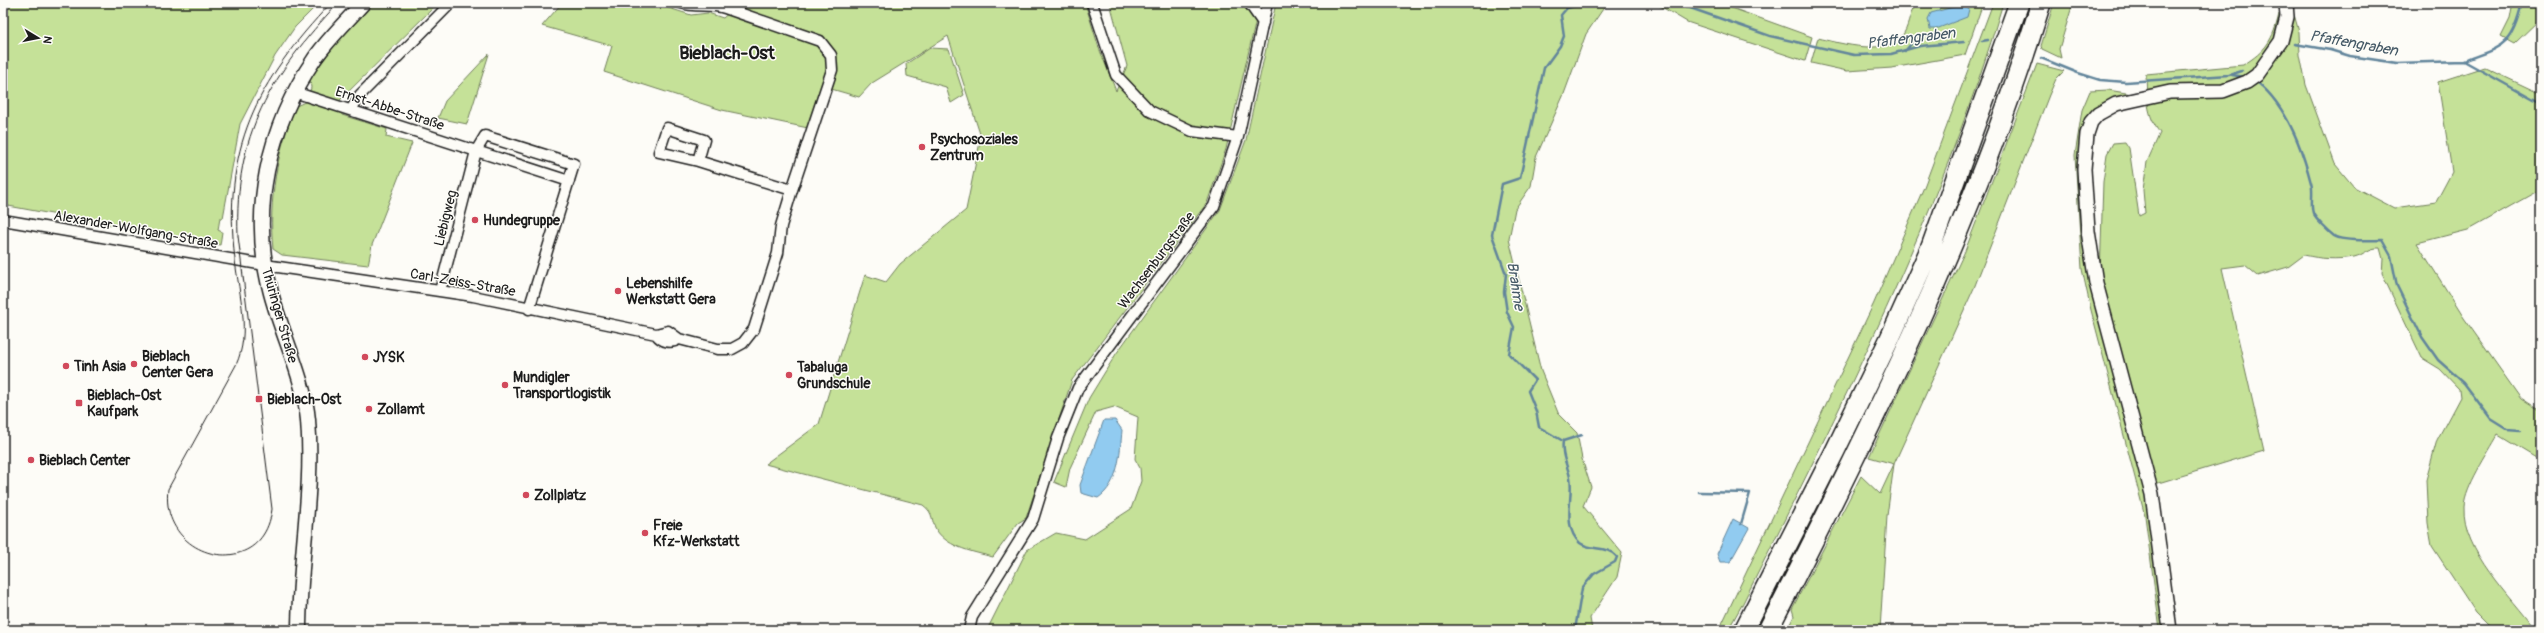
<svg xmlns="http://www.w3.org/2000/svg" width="2544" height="633" font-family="Pangolin,sans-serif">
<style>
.green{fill:#c5e198;stroke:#707e5a}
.water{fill:#91cbf0;stroke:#62859b}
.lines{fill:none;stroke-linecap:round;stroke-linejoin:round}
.stream{stroke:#62859b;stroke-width:2.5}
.minor-casing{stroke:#1c1c1c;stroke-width:13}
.tertiary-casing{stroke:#1c1c1c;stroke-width:16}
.secondary-casing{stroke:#1c1c1c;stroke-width:17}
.motorway-casing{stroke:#1c1c1c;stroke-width:22}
.minor{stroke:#fdfcf7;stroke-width:10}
.tertiary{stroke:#fdfcf7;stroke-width:13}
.secondary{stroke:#fdfcf7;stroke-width:14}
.motorway{stroke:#fdfcf7;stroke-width:19}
.tram{stroke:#1c1c1c;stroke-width:1}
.poi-dot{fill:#d1495b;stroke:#fdfcf7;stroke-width:1.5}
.labels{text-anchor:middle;stroke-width:3;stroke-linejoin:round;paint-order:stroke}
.street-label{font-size:14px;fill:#1c1c1c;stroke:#fdfcf7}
.poi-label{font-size:14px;font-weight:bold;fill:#1c1c1c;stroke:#fdfcf7;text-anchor:start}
.water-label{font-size:15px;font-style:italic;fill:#455966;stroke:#fdfcf7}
.district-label{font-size:18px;font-weight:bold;fill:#1c1c1c;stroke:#fdfcf7}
</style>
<rect width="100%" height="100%" fill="#fdfcf7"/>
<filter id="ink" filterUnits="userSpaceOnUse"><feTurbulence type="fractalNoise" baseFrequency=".025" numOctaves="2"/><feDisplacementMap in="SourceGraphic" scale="8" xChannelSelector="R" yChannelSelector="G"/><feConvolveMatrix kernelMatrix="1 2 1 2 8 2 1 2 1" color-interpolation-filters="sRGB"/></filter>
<g filter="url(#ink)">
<path class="green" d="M3 3H319L295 27 275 56 240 124 223 218H220L218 230 222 232 220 245 3 205Z
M374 3H438L339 101 342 115 387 129 386 137 412 143 372 245 368 265 282 255 273 249C268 202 277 150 296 106L305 102 311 88 310 79 336 43Z
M562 3H653L691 15 708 13 723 18 740 3H1085L1099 48 1116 91 1127 66 1110 3H1260L1226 149 1207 203 1072 380 1026 518 1018 523 993 557C974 552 949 548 937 531 930 520 935 514 923 505L765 464 819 424 865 275 886 282 900 264 966 210 981 137 948 36 872 83 859 97 821 86 808 128 722 110 604 72 612 46 542 26Z
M1276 3H1607L1586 34 1564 94 1536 157 1531 186 1515 209 1509 239 1541 371 1559 415 1577 433 1582 459 1591 487 1583 506 1622 553 1617 577 1590 618 1592 630H987L1027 550 1056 533 1085 539 1131 509 1141 481 1140 468 1135 459 1138 417 1114 407 1096 412 1070 468 1066 487 1054 482 1089 398 1116 354 1220 210 1246 140Z
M1655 3H1718L1812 37 1805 61 1687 22Z
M1918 3H1983L1965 55 1892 68 1847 71 1811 63 1818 38C1840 43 1890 58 1904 33 1910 23 1909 11 1918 3Z
M1993 3H2003C1941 213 1840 408 1743 603L1728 630H1719L1874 303 1924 187Z
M2054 3H2073L2059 49 2061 58 2042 49 2041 46Z
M2513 3H2541V18L2514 44 2501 37 2510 19Z
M2293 11 2299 32 2300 55 2306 85 2335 164 2354 187 2394 208 2436 202 2452 172 2438 82 2484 67 2541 94V189L2468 230 2417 243 2464 318 2521 399 2541 412V461L2498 435C2488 453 2465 487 2464 507 2462 551 2510 596 2535 630H2493L2476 613 2432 546 2428 523 2426 480 2437 440 2460 397 2459 389 2440 369 2422 358 2382 274 2383 259 2380 248C2369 247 2364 255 2354 257 2336 260 2321 259 2304 255L2288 267 2258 276 2245 265 2222 268 2264 451 2155 484 2100 277 2103 182 2107 154 2113 143 2125 142 2129 148 2139 216 2145 213 2143 190 2147 162 2160 133C2146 115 2147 96 2146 74L2243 65C2266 51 2273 40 2279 14Z
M930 48 949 49 964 95 951 103 946 87 907 76 906 64Z
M489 54 467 124 438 118 445 101Z
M2037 64 2064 71 2056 79 2049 95 1974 288 1894 464 1887 516 1880 630H1787L1794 616 1792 609 1861 476 1880 494 1894 464 1869 457 1965 251Z
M2108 90 2138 95 2094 110 2080 188 2150 502 2166 630H2160L2145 516 2091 310 2082 269 2075 155 2082 110 2090 91Z"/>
<path class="water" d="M1961 5 1969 9 1967 17 1936 29H1930L1928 19 1931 13Z
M1104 420H1115L1122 430C1120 453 1119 484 1098 498L1081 493 1080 485Z
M1733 519 1749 528 1730 562H1720L1717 554Z"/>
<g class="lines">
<path class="stream" d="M1676 3 1770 36 1854 55 1891 54 1920 46 1964 42
M1982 41 1988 40
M2295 44 2330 50 2350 56 2397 63 2464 61 2541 104
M1905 51 1918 36
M2041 58 2078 73 2100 80 2126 82 2229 75 2242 71
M2464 61C2504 45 2511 47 2522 3
M2232 75 2245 77
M2257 82C2286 105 2302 148 2311 183 2314 192 2310 204 2313 213 2315 219 2329 232 2334 236 2343 242 2371 240 2382 240L2391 256 2397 286 2422 337 2438 360 2464 383 2491 419 2507 429 2520 430
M2537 428 2541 430
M1563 441 1582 435
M1699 492 1750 493 1741 524
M1575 630 1582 588 1594 574 1615 562 1617 557C1607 545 1591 551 1580 543 1561 526 1574 497 1570 477 1567 464 1561 455 1563 441L1539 427 1536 411 1528 391 1535 380 1509 354 1514 327 1507 312 1504 292 1506 274 1492 235 1502 184 1520 178 1544 68 1560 46 1564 36 1561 15 1567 8 1586 3"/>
<defs>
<path id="minor" d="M1092 3 1116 75 1150 111 1192 131 1238 137
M1249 3 1263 23
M294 92 569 181
M351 110 360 95 451 3
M698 161 704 140 667 128 659 152 698 161 792 190
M3 220 265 265 473 296 656 334 668 331 679 339 718 349H732L743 343 754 329 778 253 781 226 792 190 832 70 831 55 820 41 725 8C710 3 695 8 681 3
M440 291 476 151 485 136 574 164 529 309
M656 334C662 342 671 344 679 339
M969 630 972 617 1033 519 1058 438 1078 388 1214 206 1238 137 1267 3"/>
<path id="tertiary" d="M2170 630 2152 494 2096 283 2088 231 2084 169 2087 134 2091 122 2098 114 2116 104 2170 92 2223 91 2247 82 2257 75 2281 41 2287 17 2286 3"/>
<path id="secondary" d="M299 630C299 560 314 490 308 420 304 377 282 335 271 293 249 211 268 127 315 58 329 38 347 21 363 3"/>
<path id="motorway" d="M1744 630 1835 451 1890 338 1931 247 2019 3
M1768 630C1872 427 1974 222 2041 3"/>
</defs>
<use href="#minor" class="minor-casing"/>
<use href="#tertiary" class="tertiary-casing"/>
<use href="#secondary" class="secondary-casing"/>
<use href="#motorway" class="motorway-casing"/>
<use href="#minor" class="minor"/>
<use href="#tertiary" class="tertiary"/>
<use href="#secondary" class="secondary"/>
<use href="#motorway" class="motorway"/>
<path class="tram" d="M331 3C256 82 222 149 235 260 239 295 251 332 236 365L168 489C159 560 263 584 272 509L238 236C234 134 271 75 338 3"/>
</g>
</g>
<g class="poi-dot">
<circle cx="922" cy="147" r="4"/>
<circle cx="475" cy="220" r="4"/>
<circle cx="618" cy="291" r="4"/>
<circle cx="365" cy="357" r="4"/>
<circle cx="134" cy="364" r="4"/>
<circle cx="66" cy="366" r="4"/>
<circle cx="789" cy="375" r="4"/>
<circle cx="505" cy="385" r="4"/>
<rect x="255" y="395" width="8" height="8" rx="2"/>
<rect x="75" y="399" width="8" height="8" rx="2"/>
<circle cx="369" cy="409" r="4"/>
<circle cx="31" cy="460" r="4"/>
<circle cx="526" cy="495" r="4"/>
<circle cx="645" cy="533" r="4"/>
</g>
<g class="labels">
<g class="street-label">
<text transform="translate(390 108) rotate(18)" y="5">Ernst-Abbe-Straße</text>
<text transform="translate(445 218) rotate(-76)" y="5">Liebigweg</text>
<text transform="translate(136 229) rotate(10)" y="5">Alexander-Wolfgang-Straße</text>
<text transform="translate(1156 260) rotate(-53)" y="5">Wachsenburgstraße</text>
<text transform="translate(463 282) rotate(10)" y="5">Carl-Zeiss-Straße</text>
<text transform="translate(280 315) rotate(74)" y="5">Thüringer Straße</text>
</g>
<g class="poi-label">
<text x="930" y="144">Psychosoziales<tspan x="930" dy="16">Zentrum</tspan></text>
<text x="483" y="225">Hundegruppe</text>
<text x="626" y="288">Lebenshilfe<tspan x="626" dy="16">Werkstatt Gera</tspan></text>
<text x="142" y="361">Bieblach<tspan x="142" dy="16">Center Gera</tspan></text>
<text x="373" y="362">JYSK</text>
<text x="74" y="371">Tinh Asia</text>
<text x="797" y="372">Tabaluga<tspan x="797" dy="16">Grundschule</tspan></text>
<text x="513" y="382">Mundigler<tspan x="513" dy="16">Transportlogistik</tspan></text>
<text x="87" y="400">Bieblach-Ost<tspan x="87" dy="16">Kaufpark</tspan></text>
<text x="267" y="404">Bieblach-Ost</text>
<text x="377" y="414">Zollamt</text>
<text x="39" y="465">Bieblach Center</text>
<text x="534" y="500">Zollplatz</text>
<text x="653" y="530">Freie<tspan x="653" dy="16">Kfz-Werkstatt</tspan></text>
</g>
<g class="water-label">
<text transform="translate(1911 38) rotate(-7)" y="5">Pfaffengraben</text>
<text transform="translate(2354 43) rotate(10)" y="5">Pfaffengraben</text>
<text transform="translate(1516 286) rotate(81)" y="5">Brahme</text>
</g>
<g class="district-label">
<text x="727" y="59">Bieblach-Ost</text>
</g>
</g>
<rect width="2544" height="633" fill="none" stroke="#fdfcf7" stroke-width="16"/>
<rect x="8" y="8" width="2528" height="617" fill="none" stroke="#1c1c1c" stroke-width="1.5" filter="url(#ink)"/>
<g transform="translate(38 38) rotate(100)" stroke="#fdfcf7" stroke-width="3" paint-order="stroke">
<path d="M0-3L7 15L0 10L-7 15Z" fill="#1c1c1c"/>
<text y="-6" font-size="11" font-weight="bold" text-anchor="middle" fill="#1c1c1c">N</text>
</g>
</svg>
